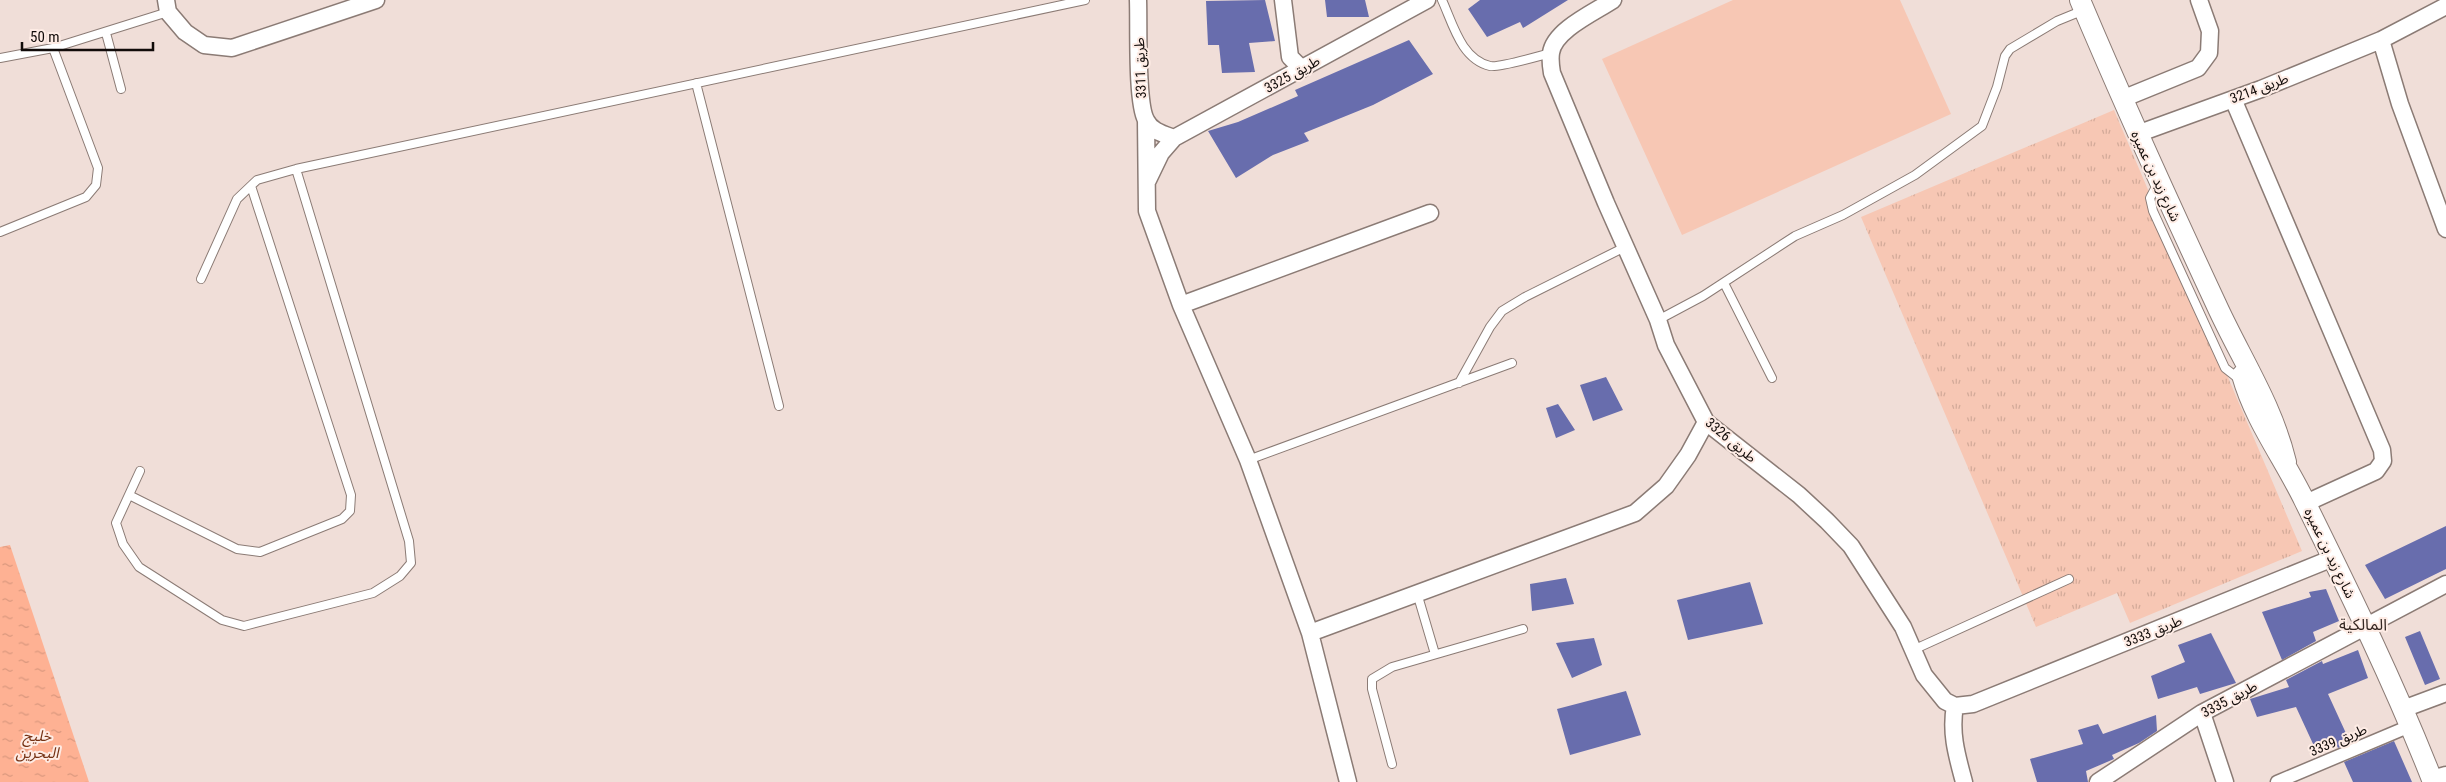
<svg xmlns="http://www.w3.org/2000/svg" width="2446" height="782" font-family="'Roboto Condensed','Noto Sans Arabic',sans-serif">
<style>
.grass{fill:#f7c7b4}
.park{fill:url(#park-tufts)}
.water{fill:url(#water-ripples)}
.building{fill:#686dad}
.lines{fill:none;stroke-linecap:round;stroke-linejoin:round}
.service-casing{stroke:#8b7b75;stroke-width:10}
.pedestrian-casing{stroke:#8b7b75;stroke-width:15}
.minor-casing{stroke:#8b7b75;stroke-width:19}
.tertiary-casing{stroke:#8b7b75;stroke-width:22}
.service{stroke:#fff;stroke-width:8}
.pedestrian{stroke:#fff;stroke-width:12}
.minor{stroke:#fff;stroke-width:16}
.tertiary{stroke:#fff;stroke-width:20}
.labels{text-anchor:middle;stroke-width:4;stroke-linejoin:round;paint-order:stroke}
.street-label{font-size:14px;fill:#110b09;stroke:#feece5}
.water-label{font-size:15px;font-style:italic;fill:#753214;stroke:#feece5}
.quarter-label{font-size:16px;fill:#352823;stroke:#feece5}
</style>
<defs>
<pattern id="park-tufts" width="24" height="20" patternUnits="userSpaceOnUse" patternTransform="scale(1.25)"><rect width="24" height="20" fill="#f7c7b4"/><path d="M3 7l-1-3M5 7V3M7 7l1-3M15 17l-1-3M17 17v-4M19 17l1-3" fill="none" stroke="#d3aa99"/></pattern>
<pattern id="water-ripples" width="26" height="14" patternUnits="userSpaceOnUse" patternTransform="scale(1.25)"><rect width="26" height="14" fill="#feb193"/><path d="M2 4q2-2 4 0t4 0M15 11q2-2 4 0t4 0" fill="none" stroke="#d9977d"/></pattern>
</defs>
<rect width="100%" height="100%" fill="#f0ded8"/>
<path class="grass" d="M1733 0H1900L1951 114 1682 235 1602 59Z"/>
<path class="park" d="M2114 110 2302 551 2130 623 2117 593 2036 627 1861 217Z"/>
<path class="water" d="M10 545 89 782H0V547Z"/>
<path class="building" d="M1265 0 1275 41 1249 43 1255 72 1222 73 1219 45H1208L1206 1Z
M1325 0H1365L1369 17H1327Z
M1480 0H1568L1523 28 1520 22 1487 37 1468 9Z
M1409 40 1433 74 1373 105 1304 133 1309 141 1273 155 1236 178 1208 131 1238 122 1298 96 1295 90Z
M1606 377 1623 410 1593 421 1580 385Z
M1558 404 1575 430 1556 438 1546 408Z
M2446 526V569L2385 599 2365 565Z
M1566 578 1574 604 1532 611 1530 584Z
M1750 582 1763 624 1688 640 1677 600Z
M2326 589 2339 621 2313 632 2316 641 2282 660 2262 612 2311 597 2309 592Z
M2420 631 2440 679 2425 685 2405 637Z
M2211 633 2236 683 2200 694 2197 687 2158 699 2151 676 2185 662 2178 645Z
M1594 638 1602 665 1572 678 1556 643Z
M2358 650 2368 678 2328 694 2350 742 2338 748 2335 741 2314 746 2296 707 2257 717 2250 699 2289 687 2286 680 2322 661 2323 664Z
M1626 691 1641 735 1570 755 1557 709Z
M2156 715 2157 731 2139 743 2112 755 2114 759 2086 771 2088 782H2037L2030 759 2083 744 2078 730 2098 724 2103 734Z
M2394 741 2412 782H2353L2344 762Z"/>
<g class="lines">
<defs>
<path id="service" d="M1442 0C1453 24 1461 59 1490 66 1499 68 1539 56 1551 53
M106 33 121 89
M0 58 53 48 168 12
M696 83 779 406
M2158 183 2150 198 2153 211 2225 368 2239 379
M0 232 86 197 96 185 98 168 53 48
M201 279 237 199 257 180 296 169 1085 0
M1724 283 1772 378
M1658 320 1703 296 1795 236 1843 215 1915 175 1982 126 1997 87 2005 56 2010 49 2057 21 2084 10
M1459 383 1490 327 1502 311 1525 297 1625 247
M1248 460 1512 363
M140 471 116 523 123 544 139 567 222 620 244 626 373 593 400 576 411 563 409 541 296 169
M129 495 237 549 260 552 342 519 350 511 351 495 251 186
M1417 593 1435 654
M1913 650 2069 579
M1392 764 1372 689V679L1392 667 1523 629"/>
<path id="pedestrian" d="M2277 782 2410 726"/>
<path id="minor" d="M166 0 168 12 185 32 204 45 232 48 376 0
M1138 0C1139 24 1136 102 1146 120 1151 131 1163 134 1174 138L1427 0
M1283 0 1290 57 1302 69
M1613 0C1595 12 1554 30 1551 53 1550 59 1551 67 1552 73L1606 203 1658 320 1666 345 1706 422 1799 495 1827 521 1851 546 1903 627 1924 675 1945 701 1955 706 1973 704 2333 558
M2381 40 2400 104 2446 229
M2122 99 2198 68 2209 53 2210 31 2199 0
M2233 99 2382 450 2383 461 2376 471 2306 503
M1146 120 1147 211 1181 305 1248 460 1310 633
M2137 134 2261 89 2381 40 2446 6
M1148 180 1161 153 1174 138
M1181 305 1430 213
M1955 706C1950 733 1957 756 1964 782
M2403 709 2446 693
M2202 713 2225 782
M2432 779 2446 775
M1348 782 1310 633 1635 513 1666 486 1688 455 1706 422
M2098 782 2202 713 2446 584"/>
<path id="tertiary" d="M2080 0C2123 102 2169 203 2216 304 2240 357 2272 404 2286 462
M2242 375C2255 421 2283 457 2304 500 2350 593 2395 685 2433 782"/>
</defs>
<use href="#service" class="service-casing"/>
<use href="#pedestrian" class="pedestrian-casing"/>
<use href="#minor" class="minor-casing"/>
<use href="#tertiary" class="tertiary-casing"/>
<use href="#service" class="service"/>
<use href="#pedestrian" class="pedestrian"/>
<use href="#minor" class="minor"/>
<use href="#tertiary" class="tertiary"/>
</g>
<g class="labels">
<g class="street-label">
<text transform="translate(1140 68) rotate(-92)" y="5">طريق 3311</text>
<text transform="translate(1292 74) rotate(-29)" y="5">طريق 3325</text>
<text transform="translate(2259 88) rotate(-21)" y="5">طريق 3214</text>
<text transform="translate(2156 176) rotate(65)" y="5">شارع زيد بن عميره</text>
<text transform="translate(1731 440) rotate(40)" y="5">طريق 3326</text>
<text transform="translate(2330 553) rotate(64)" y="5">شارع زيد بن عميره</text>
<text transform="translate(2153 631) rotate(-22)" y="5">طريق 3333</text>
<text transform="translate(2229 699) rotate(-28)" y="5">طريق 3335</text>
<text transform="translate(2338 740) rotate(-23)" y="5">طريق 3339</text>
</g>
<g class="water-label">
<text x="37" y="741">خليج<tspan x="37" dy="17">البحرين</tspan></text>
</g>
<g class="quarter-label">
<text x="2363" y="630">المالكية</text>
</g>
</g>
<path d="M22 42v8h131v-8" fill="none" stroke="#110b09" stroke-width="2.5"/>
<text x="30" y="42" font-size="15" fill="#110b09" stroke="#feece5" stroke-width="4" paint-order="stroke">50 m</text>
</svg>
